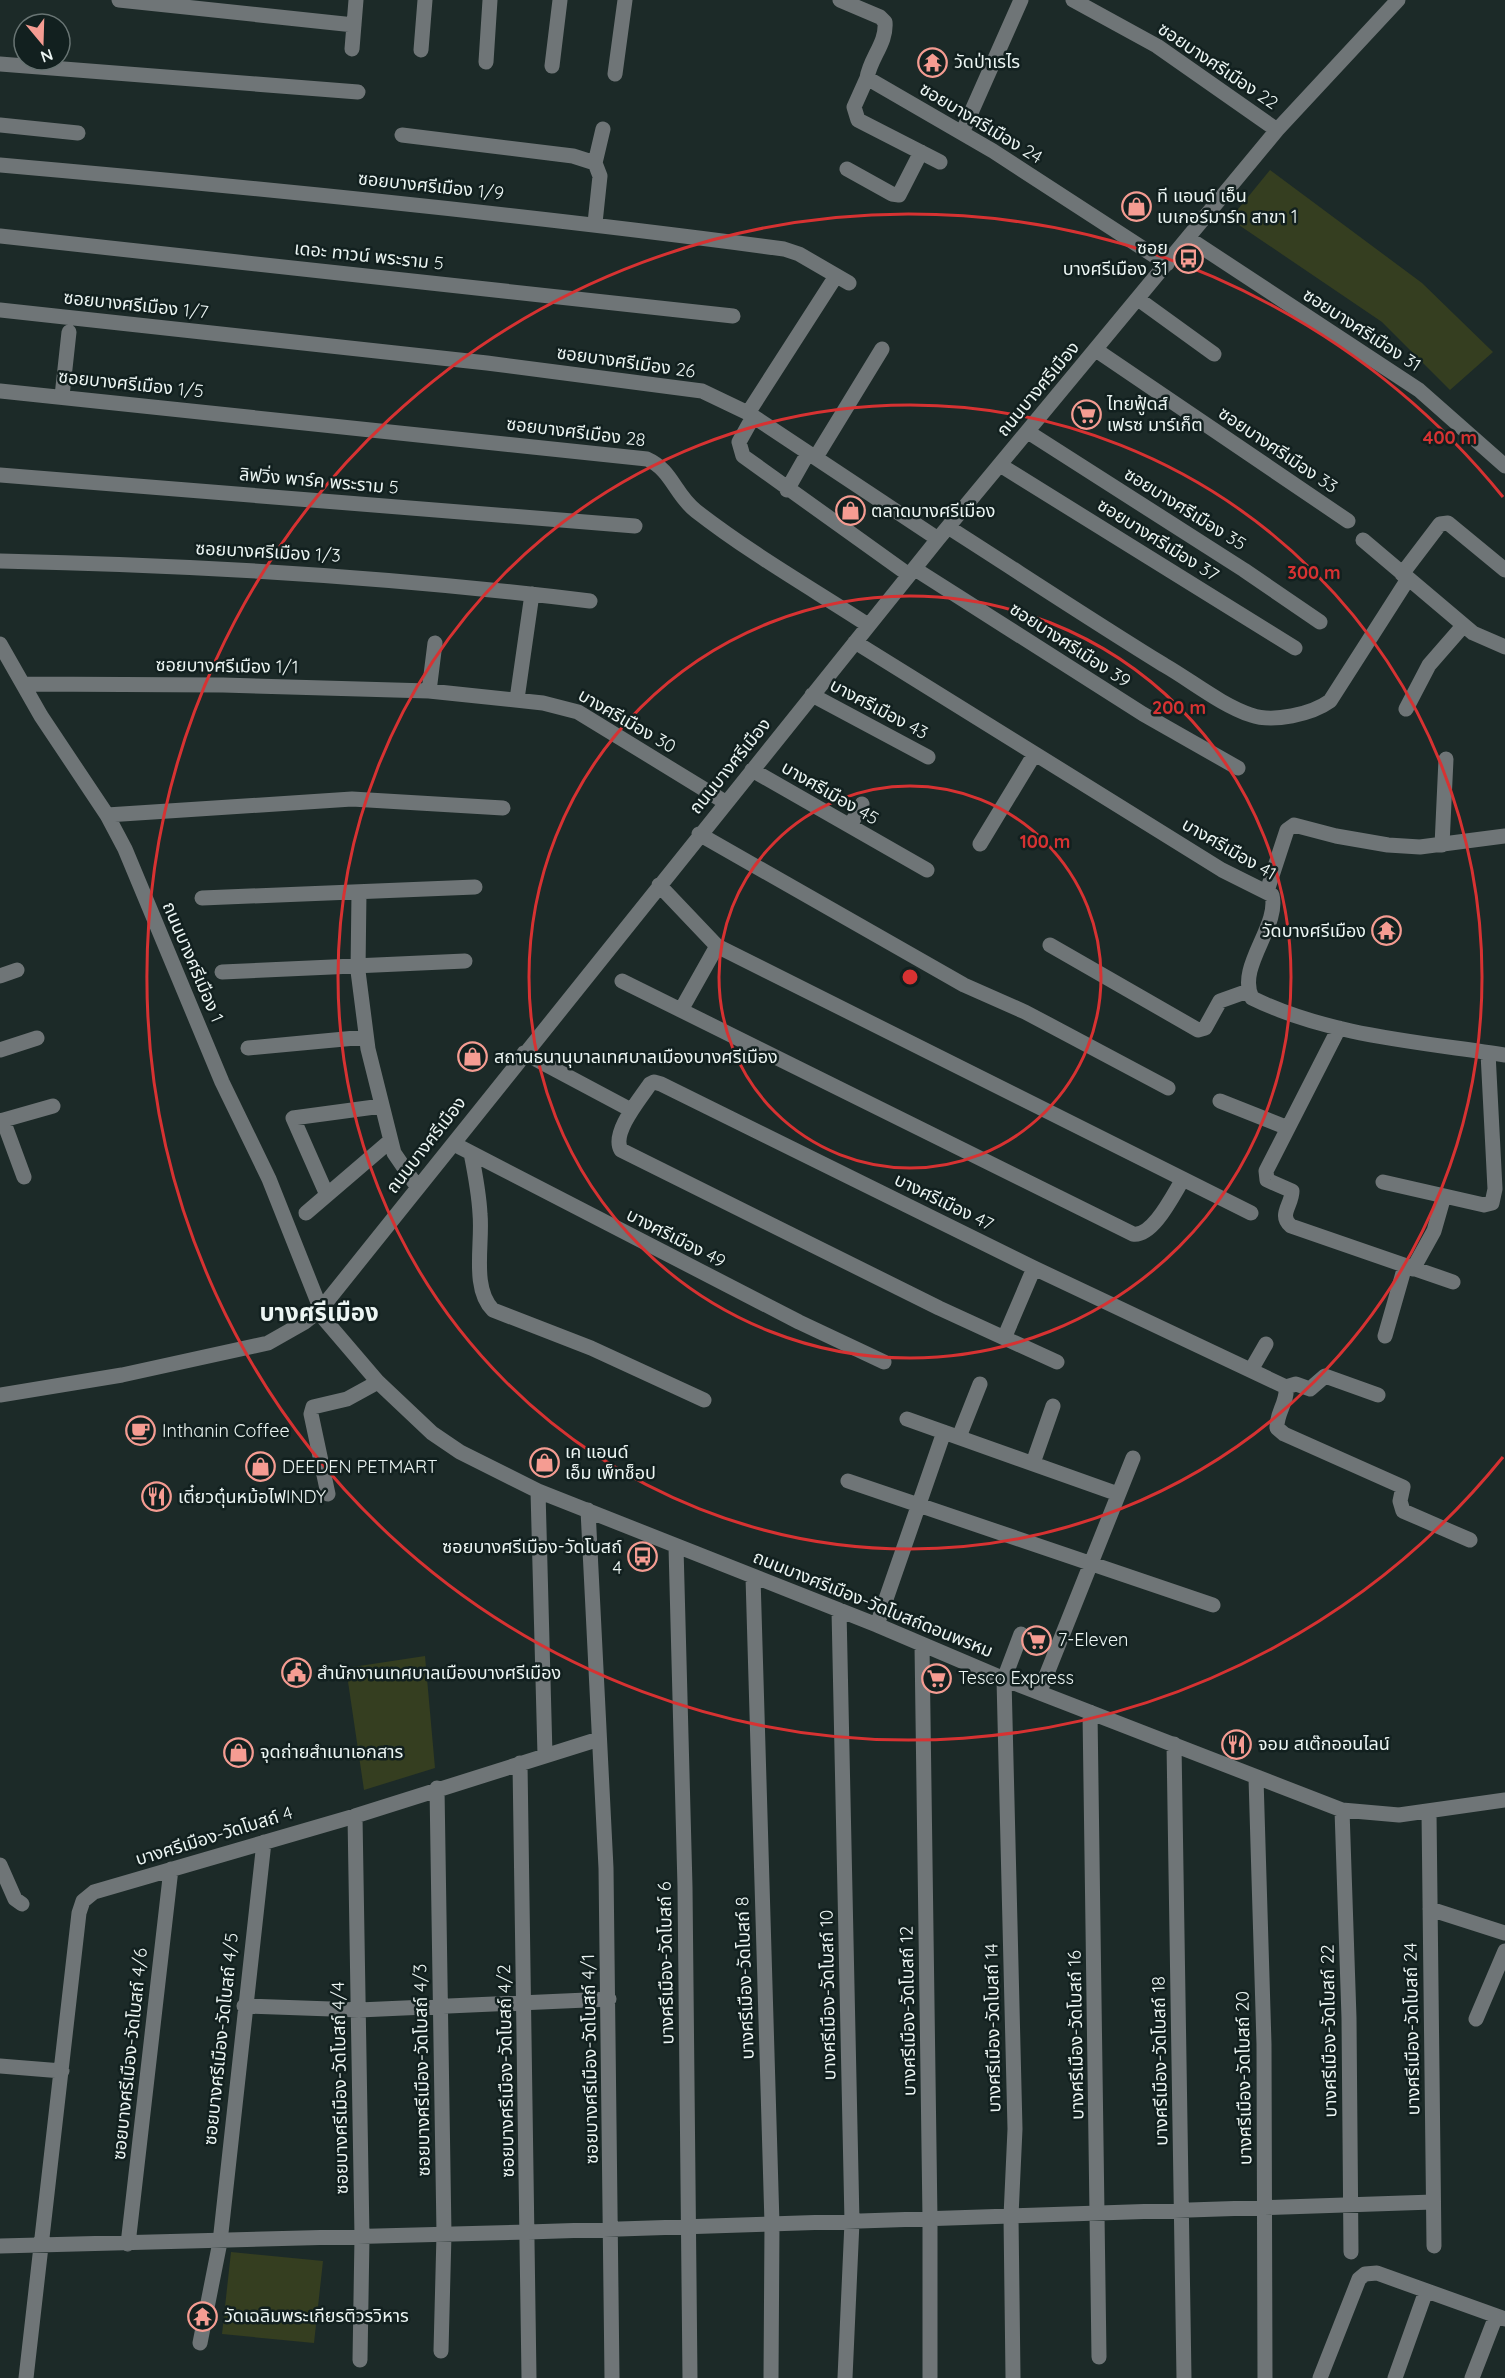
<svg xmlns="http://www.w3.org/2000/svg" width="1505" height="2378" font-family="Quicksand,'Noto Sans Thai',sans-serif">
<style>
.green{fill:#353e20}
.lines{fill:none;stroke-linecap:round;stroke-linejoin:round}
.minor{stroke:#6f7577;stroke-width:15}
.ring{fill:none;stroke:#d73232;stroke-width:3}
.labels{text-anchor:middle;stroke-width:5;stroke-linejoin:round;paint-order:stroke}
.poi-label{font-size:18px;fill:#ecf5f3;stroke:#12201f;text-anchor:start}
.street-label{font-size:18px;fill:#ecf5f3;stroke:#12201f}
.district-label{font-size:24px;font-weight:bold;fill:#ecf5f3;stroke:#12201f}
.centre{fill:#d73232;stroke:#12201f;stroke-width:3}
.ring-label{font-size:18px;text-anchor:middle;font-weight:bold;fill:#d73232;stroke:#12201f;stroke-width:5;stroke-linejoin:round;paint-order:stroke}
</style>
<rect width="100%" height="100%" fill="#1c2a28"/>
<path class="green" d="M1270 170 1422 283 1493 352 1450 390 1382 322 1230 219Z
M425 1656 435 1768 364 1790 346 1668Z
M231 2252 323 2261 314 2343 222 2334Z"/>
<g class="lines">
<path class="minor" d="M119 0 354 25
M840 0 880 17 885 22C887 43 870 58 867 78L993 151 1167 264
M1073 0 1157 46 1277 130
M352 49 356 0
M421 50 425 0
M486 62 490 0
M0 64 358 92
M552 66 560 0
M615 74 625 0
M867 78 854 107 858 120 940 162
M0 125 78 133
M962 133 1021 0
M402 135 573 156 595 163 600 176 595 223
M595 163 603 129
M0 165C262 188 523 214 784 249L799 254 849 283
M847 169 892 194 899 195 921 152
M0 236 733 316
M1188 238 1419 390 1505 466
M1138 299 1214 354
M0 310 487 363 702 391 748 413 938 539
M1096 350 1348 521
M0 391 647 459C672 470 675 495 696 511 750 553 811 588 868 625
M62 396 69 332
M748 413 836 276
M753 417 739 442 743 456 909 575
M1028 432 1244 570 1320 622
M816 457 882 349
M1000 465 1295 648
M0 475 635 526
M787 490 808 453
M948 527C1020 573 1091 620 1164 665 1192 681 1221 705 1251 715 1273 723 1312 714 1330 701L1408 579
M1363 540 1473 633 1505 647
M0 561C197 565 394 577 590 601
M915 569 1143 714 1238 768
M1402 574 1440 524 1448 523 1505 570
M855 642 1222 870 1272 895C1280 926 1236 967 1252 998 1329 1036 1421 1042 1505 1055
M0 644 41 716 107 815 125 849 222 1082 269 1179 325 1320 378 1382 432 1433 460 1452 538 1491 877 1625 1004 1679 1342 1810 1399 1815 1505 1800
M23 684 223 685 429 691 543 703 578 712 725 802
M429 691 435 643
M812 695 928 757
M517 699 532 594
M1406 709 1429 665 1463 626
M752 770 927 870
M107 815 352 799 503 808
M850 826 862 804
M699 834 964 985 1025 1012 1168 1088
M980 844 1034 755
M1442 845 1446 759
M659 885 717 946 1251 1213
M1267 891 1287 830 1294 825 1336 836 1388 845 1420 847 1505 836
M359 892 358 971 368 1049 394 1153 418 1188
M202 898 475 887
M1050 945 1198 1030 1205 1028 1220 1001 1248 991
M222 972 465 961
M0 976 17 970
M622 981 1133 1234C1153 1237 1173 1195 1183 1179
M681 1010 717 946
M1339 1028 1266 1171 1267 1180 1292 1191C1292 1205 1278 1215 1291 1226L1453 1282
M248 1048 366 1037
M0 1050 37 1038
M524 1053 631 1110
M1220 1101 1288 1128
M3 1120 24 1177
M0 1121 53 1106
M454 1144 799 1322 884 1362
M471 1153C475 1173 479 1194 480 1214 483 1243 471 1288 493 1310L591 1348 704 1400
M1383 1182 1484 1205 1492 1203 1495 1189 1488 1053
M327 1195 293 1118 382 1106
M306 1213 390 1141
M1413 1269 1434 1231 1444 1196
M1005 1336 1034 1268
M1385 1336 1405 1266
M1057 1362 939 1308 621 1150C611 1133 640 1099 650 1084L654 1082 661 1084 1034 1268 1286 1387C1288 1402 1276 1413 1277 1428L1284 1434 1403 1487 1400 1501 1403 1511 1470 1540
M1251 1370 1266 1344
M1286 1387 1296 1384 1310 1389 1325 1376 1378 1395
M0 1395 122 1375 268 1343 305 1322 320 1310 938 539 1277 130 1398 0
M907 1419 1118 1494
M959 1437 980 1384
M1033 1463 1053 1406
M848 1481 1213 1605
M538 1491 545 1755
M328 1494 311 1414 313 1407 347 1399 378 1382
M588 1510 606 1868 612 2378
M676 1547 685 1887 690 2378
M753 1577 772 2224 771 2378
M839 1610 852 2222 845 2378
M877 1625 944 1432
M922 1645 930 2219V2377
M1040 1691 1133 1458
M1090 1712 1099 2357
M1174 1744 1184 2378
M520 1763 529 2378
M1256 1778 1264 2044 1265 2378
M437 1788 444 2234 441 2351
M1342 1810 1349 2018 1351 2252
M1429 1812 1434 2246
M355 1816 362 2237 360 2360
M0 1865 15 1899 22 1904
M1430 1909 1505 1933
M244 2006 359 2010 609 1999
M1476 2019 1505 1951
M0 2066 62 2071
M128 2244 171 1869
M0 2246 528 2232 1433 2202
M200 2343 220 2242 264 1842
M1013 2377 1011 2216 1015 2129 1004 1679 1021 1634
M26 2378 79 1913 83 1901 94 1892 355 1816 599 1739
M1320 2378 1359 2279 1365 2274 1377 2273 1505 2319
M1395 2378 1426 2291
M1472 2378 1496 2316"/>
</g>
<g class="ring">
<circle cx="910" cy="977" r="191"/>
<circle cx="910" cy="977" r="381"/>
<circle cx="910" cy="977" r="572"/>
<path d="M1503 1457A763 763 0 1 1 1503 497"/>
</g>
<defs>
<symbol id="temple-ring" viewBox="-11 -11 22 22"><circle r="9.5" fill="#12201f" stroke="#f59c92" stroke-width="1.5"/><path d="M0-6L5-2H3V0L6.5 2.5H4V6H1.5V3h-3V6H-4V2.5H-6.5L-3 0V-2H-5Z" fill="#f59c92"/></symbol>
<symbol id="shop-ring" viewBox="-11 -11 22 22"><circle r="9.5" fill="#12201f" stroke="#f59c92" stroke-width="1.5"/><path d="M-5-2.5h2.3a2.7 3.5 0 0 1 5.4 0H5L5.5 6h-11ZM-1.5-2.5h3a1.5 2.3 0 0 0-3 0Z" fill="#f59c92"/></symbol>
<symbol id="bus-ring" viewBox="-11 -11 22 22"><circle r="9.5" fill="#12201f" stroke="#f59c92" stroke-width="1.5"/><path d="M-5-6H5V4H4V6H2V4H-2V6H-4V4H-5ZM-3.5-4V0h7V-4ZM-3.5 1.2v1.5H-2V1.2ZM2 1.2v1.5H3.5V1.2Z" fill="#f59c92"/></symbol>
<symbol id="supermarket-ring" viewBox="-11 -11 22 22"><circle r="9.5" fill="#12201f" stroke="#f59c92" stroke-width="1.5"/><path d="M-6-5.5h2.5l.6 2H6L4.5 2H-2.5L-4.4-4H-6ZM-1.5 3.2a1.3 1.3 0 1 0 .1 0ZM3 3.2a1.3 1.3 0 1 0 .1 0Z" fill="#f59c92"/></symbol>
<symbol id="cafe-ring" viewBox="-11 -11 22 22"><circle r="9.5" fill="#12201f" stroke="#f59c92" stroke-width="1.5"/><path d="M-5.5-4.5H6V0H3Q3 3.5 0 3.5H-2.5Q-5.5 3.5-5.5 0ZM3-3.2v2h1.7v-2ZM-6 4.5H4V6H-6Z" fill="#f59c92"/></symbol>
<symbol id="restaurant-ring" viewBox="-11 -11 22 22"><circle r="9.5" fill="#12201f" stroke="#f59c92" stroke-width="1.5"/><path d="M-5-6h1v4h1v-4h1v4h1v-4h1v5L-1.5 .5V6h-2V.5L-5-1ZM5-6V6H3V1.5H1.5Q1.5-4 5-6Z" fill="#f59c92"/></symbol>
<symbol id="civic-ring" viewBox="-11 -11 22 22"><circle r="9.5" fill="#12201f" stroke="#f59c92" stroke-width="1.5"/><path d="M-.6-6.5H3V-4.5H.6V-3L4-1V1h2V6H-6V1h2V-1L-.6-3ZM-1.2 2.5V6h2.4V2.5Z" fill="#f59c92"/></symbol>
</defs>
<g fill-rule="evenodd">
<use href="#temple-ring" x="916" y="46" width="33" height="33"/>
<use href="#shop-ring" x="1120" y="190" width="33" height="33"/>
<use href="#bus-ring" x="1172" y="242" width="33" height="33"/>
<use href="#supermarket-ring" x="1070" y="398" width="33" height="33"/>
<use href="#shop-ring" x="834" y="494" width="33" height="33"/>
<use href="#temple-ring" x="1370" y="914" width="33" height="33"/>
<use href="#shop-ring" x="456" y="1040" width="33" height="33"/>
<use href="#cafe-ring" x="124" y="1414" width="33" height="33"/>
<use href="#shop-ring" x="528" y="1446" width="33" height="33"/>
<use href="#shop-ring" x="244" y="1450" width="33" height="33"/>
<use href="#restaurant-ring" x="140" y="1480" width="33" height="33"/>
<use href="#bus-ring" x="626" y="1540" width="33" height="33"/>
<use href="#supermarket-ring" x="1020" y="1624" width="33" height="33"/>
<use href="#civic-ring" x="280" y="1656" width="33" height="33"/>
<use href="#supermarket-ring" x="920" y="1662" width="33" height="33"/>
<use href="#restaurant-ring" x="1220" y="1728" width="33" height="33"/>
<use href="#shop-ring" x="222" y="1736" width="33" height="33"/>
<use href="#temple-ring" x="186" y="2300" width="33" height="33"/>
</g>
<g class="labels">
<g class="poi-label">
<text x="954" y="68">วัดป่าเรไร</text>
<text x="1157" y="202">ที แอนด์ เอ็น<tspan x="1157" dy="21">เบเกอร์มาร์ท สาขา 1</tspan></text>
<text x="1168" y="254" text-anchor="end">ซอย<tspan x="1168" dy="21">บางศรีเมือง 31</tspan></text>
<text x="1107" y="410">ไทยฟู้ดส์<tspan x="1107" dy="21">เฟรซ มาร์เก็ต</tspan></text>
<text x="871" y="517">ตลาดบางศรีเมือง</text>
<text x="1366" y="937" text-anchor="end">วัดบางศรีเมือง</text>
<text x="494" y="1063">สถานธนานุบาลเทศบาลเมืองบางศรีเมือง</text>
<text x="162" y="1437">Inthanin Coffee</text>
<text x="565" y="1458">เค แอนด์<tspan x="565" dy="21">เอ็ม เพ็ทช็อป</tspan></text>
<text x="282" y="1473">DEEDEN PETMART</text>
<text x="178" y="1503">เตี๋ยวตุ๋นหม้อไฟINDY</text>
<text x="622" y="1553" text-anchor="end">ซอยบางศรีเมือง-วัดโบสถ์<tspan x="622" dy="21">4</tspan></text>
<text x="1058" y="1646">7-Eleven</text>
<text x="317" y="1679">สำนักงานเทศบาลเมืองบางศรีเมือง</text>
<text x="958" y="1684">Tesco Express</text>
<text x="1258" y="1750">จอม สเต๊กออนไลน์</text>
<text x="260" y="1758">จุดถ่ายสำเนาเอกสาร</text>
<text x="224" y="2322">วัดเฉลิมพระเกียรติวรวิหาร</text>
</g>
<g class="street-label">
<text transform="translate(1218 66) rotate(34)" y="6">ซอยบางศรีเมือง 22</text>
<text transform="translate(981 123) rotate(31)" y="6">ซอยบางศรีเมือง 24</text>
<text transform="translate(431 186) rotate(6)" y="6">ซอยบางศรีเมือง 1/9</text>
<text transform="translate(369 256) rotate(6)" y="6">เดอะ ทาวน์ พระราม 5</text>
<text transform="translate(136 305) rotate(6)" y="6">ซอยบางศรีเมือง 1/7</text>
<text transform="translate(1362 330) rotate(33)" y="6">ซอยบางศรีเมือง 31</text>
<text transform="translate(626 362) rotate(8)" y="6">ซอยบางศรีเมือง 26</text>
<text transform="translate(131 384) rotate(6)" y="6">ซอยบางศรีเมือง 1/5</text>
<text transform="translate(1038 389) rotate(-50)" y="6">ถนนบางศรีเมือง</text>
<text transform="translate(576 432) rotate(7)" y="6">ซอยบางศรีเมือง 28</text>
<text transform="translate(1278 450) rotate(34)" y="6">ซอยบางศรีเมือง 33</text>
<text transform="translate(319 481) rotate(5)" y="6">ลิฟวิ่ง พาร์ค พระราม 5</text>
<text transform="translate(1185 509) rotate(32)" y="6">ซอยบางศรีเมือง 35</text>
<text transform="translate(1158 540) rotate(32)" y="6">ซอยบางศรีเมือง 37</text>
<text transform="translate(268 552) rotate(3)" y="6">ซอยบางศรีเมือง 1/3</text>
<text transform="translate(1070 645) rotate(33)" y="6">ซอยบางศรีเมือง 39</text>
<text transform="translate(227 666) rotate(1)" y="6">ซอยบางศรีเมือง 1/1</text>
<text transform="translate(879 709) rotate(28)" y="6">บางศรีเมือง 43</text>
<text transform="translate(627 721) rotate(30)" y="6">บางศรีเมือง 30</text>
<text transform="translate(730 766) rotate(-51)" y="6">ถนนบางศรีเมือง</text>
<text transform="translate(830 793) rotate(30)" y="6">บางศรีเมือง 45</text>
<text transform="translate(1229 849) rotate(30)" y="6">บางศรีเมือง 41</text>
<text transform="translate(193 962) rotate(67)" y="6">ถนนบางศรีเมือง 1</text>
<text transform="translate(426 1145) rotate(-52)" y="6">ถนนบางศรีเมือง</text>
<text transform="translate(944 1202) rotate(26)" y="6">บางศรีเมือง 47</text>
<text transform="translate(676 1238) rotate(27)" y="6">บางศรีเมือง 49</text>
<text transform="translate(873 1604) rotate(22)" y="6">ถนนบางศรีเมือง-วัดโบสถ์ดอนพรหม</text>
<text transform="translate(214 1836) rotate(-17)" y="6">บางศรีเมือง-วัดโบสถ์ 4</text>
<text transform="translate(666 1963) rotate(-91)" y="6">บางศรีเมือง-วัดโบสถ์ 6</text>
<text transform="translate(745 1978) rotate(-92)" y="6">บางศรีเมือง-วัดโบสถ์ 8</text>
<text transform="translate(828 1995) rotate(-91)" y="6">บางศรีเมือง-วัดโบสถ์ 10</text>
<text transform="translate(908 2011) rotate(-91)" y="6">บางศรีเมือง-วัดโบสถ์ 12</text>
<text transform="translate(993 2028) rotate(-91)" y="6">บางศรีเมือง-วัดโบสถ์ 14</text>
<text transform="translate(1412 2029) rotate(-91)" y="6">บางศรีเมือง-วัดโบสถ์ 24</text>
<text transform="translate(1329 2031) rotate(-91)" y="6">บางศรีเมือง-วัดโบสถ์ 22</text>
<text transform="translate(1076 2035) rotate(-91)" y="6">บางศรีเมือง-วัดโบสถ์ 16</text>
<text transform="translate(221 2039) rotate(-84)" y="6">ซอยบางศรีเมือง-วัดโบสถ์ 4/5</text>
<text transform="translate(130 2054) rotate(-84)" y="6">ซอยบางศรีเมือง-วัดโบสถ์ 4/6</text>
<text transform="translate(590 2059) rotate(-91)" y="6">ซอยบางศรีเมือง-วัดโบสถ์ 4/1</text>
<text transform="translate(1160 2061) rotate(-91)" y="6">บางศรีเมือง-วัดโบสถ์ 18</text>
<text transform="translate(422 2070) rotate(-91)" y="6">ซอยบางศรีเมือง-วัดโบสถ์ 4/3</text>
<text transform="translate(506 2071) rotate(-91)" y="6">ซอยบางศรีเมือง-วัดโบสถ์ 4/2</text>
<text transform="translate(1244 2078) rotate(-91)" y="6">บางศรีเมือง-วัดโบสถ์ 20</text>
<text transform="translate(340 2088) rotate(-91)" y="6">ซอยบางศรีเมือง-วัดโบสถ์ 4/4</text>
</g>
<g class="district-label">
<text x="319" y="1321">บางศรีเมือง</text>
</g>
</g>
<circle cx="910" cy="977" r="9" class="centre"/>
<g class="ring-label">
<text x="1450" y="444">400 m</text>
<text x="1314" y="579">300 m</text>
<text x="1179" y="714">200 m</text>
<text x="1045" y="848">100 m</text>
</g>
<g transform="translate(42 42) rotate(161)"><circle r="28" fill="#12201f" stroke="#697574" stroke-width="1.5"/>
<path d="M0-4.5L10 22L0 15L-10 22Z" fill="#f59c92"/>
<text y="-9" font-size="16" font-weight="bold" text-anchor="middle" fill="#ecf5f3">N</text>
</g>
</svg>
